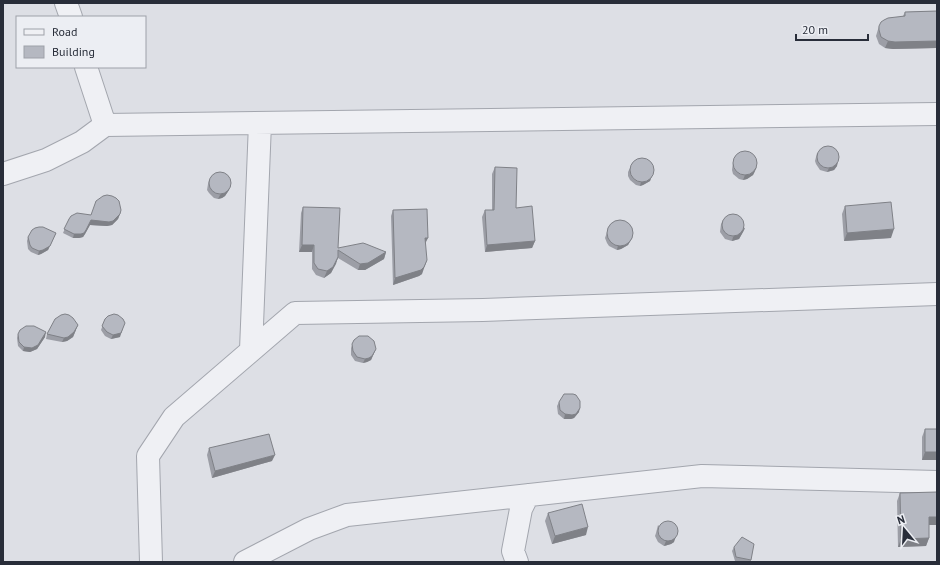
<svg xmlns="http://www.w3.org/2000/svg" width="940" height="565" font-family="'PT Sans',sans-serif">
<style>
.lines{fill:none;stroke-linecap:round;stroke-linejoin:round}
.street-casing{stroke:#a3a6ae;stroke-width:24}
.street{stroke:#eff0f4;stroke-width:22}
.wall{fill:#9c9ea6}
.shaded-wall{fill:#7f8187}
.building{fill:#b5b8c1;stroke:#7f8187}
</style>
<rect width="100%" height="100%" fill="#dddfe5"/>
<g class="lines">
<defs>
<path id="street" d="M66 3 71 17
M86 67 105 125
M3 174 46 160 82 142 105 125 937 114
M251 350 260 123
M151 562 148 456 174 417 295 313 483 310 937 294
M245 562 309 529 347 515 702 476 937 482
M517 562 513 551 521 509 528 495"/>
</defs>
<use href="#street" class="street-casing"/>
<use href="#street" class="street"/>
</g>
<path class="wall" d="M937 11V46L936 48 893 49 885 48 879 44 876 36 879 26 903 16 905 12Z
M817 153 837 166 834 170 827 172 820 170 816 164 815 161Z
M734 158 755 171 753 175 747 179 743 180 739 179 733 174 732 170 733 162Z
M495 167 516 208 535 241 532 248 485 252 482 217 485 210H492V174Z
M630 168 653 173 650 181 643 185 640 186 636 185 630 180 628 176V172Z
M209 180 229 190 225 196 222 198 218 199 214 198 209 193 207 190 208 184Z
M845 206 891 238 844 241 842 214Z
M303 207 338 248 386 252 384 259 365 270H358L338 258 331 273 324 278 316 275 312 269V252H299L301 213Z
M393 210 425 244 422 274 419 276 393 285 391 216Z
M120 214 118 219 112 225 107 226 90 225 85 234 83 237 79 238H73L63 233 69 219 91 215Z
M723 220 745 228 743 232 739 239 732 241 725 239 720 232 721 224Z
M609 226 632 238 628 245 621 249 617 250 609 246 607 243 605 238Z
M56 233 48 250 41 254 38 255 31 252 28 249 27 241 28 237Z
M105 319 120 337 111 339 105 336 101 330Z
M76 330 73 337 67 341 62 342 46 339 47 334Z
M18 334 45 337 37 349 30 352 23 351 18 346 17 338Z
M354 340 374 353 371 360 367 362 363 363 355 361 351 355V348Z
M559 402 579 412 574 418 571 419H564L558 414 557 406Z
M925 429H937V460H922V437Z
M209 448 272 461 212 478 207 455Z
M900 493 936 525H929V538L926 546 898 547 897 501Z
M548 513 586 535 552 544 545 521Z
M658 525 674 542 671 544 664 546 658 542 655 536 656 533Z
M734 547 751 560V562H738L735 561 732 551Z"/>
<path class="shaded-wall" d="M888 41H937V46L936 48 893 49 885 48Z
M838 162 837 166 834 170 827 172 829 168Z
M757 167 753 175 747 179 743 180 745 175Z
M653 173 650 181 643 185 640 186 641 182Z
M231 185 229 190 225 196 222 198 218 199 220 195Z
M120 214 118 219 112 225 107 226 90 225 85 234 83 237 79 238H73L74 234 91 220Z
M745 228 743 232 739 239 732 241 733 237Z
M894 229 891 238 844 241 847 233Z
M56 233 48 250 41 254 38 255 39 251Z
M425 238H428L425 244Z
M632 238 628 245 621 249 617 250 618 245Z
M535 241 532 248 485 252 487 245Z
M302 245H314L312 252H299Z
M386 252 384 259 365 270H358L360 264Z
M338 257 336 264 331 273 324 278 327 271Z
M427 260 422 274 419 276 393 285 395 278Z
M78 325 73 337 67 341 62 342 64 338Z
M123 328 120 337 111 339 113 335Z
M46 332 45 337 37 349 30 352 23 351 24 347Z
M376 349 371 360 367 362 363 363 365 359Z
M580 408 579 412 574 418 571 419H564L565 414Z
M925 452H937V460H922Z
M275 455 272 461 212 478 215 471Z
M929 517H937V523L936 525H926Z
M588 527 586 535 552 544 555 536Z
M678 531 674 542 671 544 664 546 666 541Z
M929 538 926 546 898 547 901 539Z"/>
<path class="building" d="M937 11V41L895 42 888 41 881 37 879 30V26L881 22 884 20 888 18 905 16V12Z
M817 157a11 11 0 1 1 22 0a11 11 0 1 1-22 0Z
M733 163a12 12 0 1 1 24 0a12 12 0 1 1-24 0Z
M630 170a12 12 0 1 1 24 0a12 12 0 1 1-24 0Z
M495 167 517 168 516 208 532 206 535 241 487 245 485 210H494Z
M209 183a11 11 0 1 1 22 0a11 11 0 1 1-22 0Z
M107 195 112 196 116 198 119 201 121 210 120 214 113 221 109 222 91 220 86 230 84 233 81 234H74L64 229 69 219 71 216 77 213 91 215 96 201 103 196Z
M891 202 894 229 847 233 845 206Z
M303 207 340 208 338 248 363 243 366 244 386 252 368 263 360 264 338 250V257L333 267 327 271 318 269 314 263V245H302Z
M427 209 428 238H425L427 260 424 267 421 270 395 278 393 210Z
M722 225a11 11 0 1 1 22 0a11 11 0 1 1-22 0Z
M607 233a13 13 0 1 1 26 0a13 13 0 1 1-26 0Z
M39 227H43L56 233 50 246 43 250 39 251 32 248 30 245 28 237 32 230 35 228Z
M65 314 69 315 73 318 78 325 74 332 68 337 64 338 47 334 55 319 61 315Z
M114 314 118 315 123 319 125 323 121 333 113 335 107 332 102 326 105 319 108 316Z
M26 326H34L46 332 38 345 32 348 24 347 19 342 18 334 20 330Z
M359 336H368L374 341 376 349 372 356 369 358 365 359 357 357 353 351 352 344 354 340Z
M564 394H573L576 395 580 401V408L576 414 572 415 565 414 560 410 559 402Z
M925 429H937V452H925Z
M269 434 275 455 215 471 209 448Z
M937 492V517H929V538L901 539 900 493Z
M582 504 588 527 555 536 548 513Z
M658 531a10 10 0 1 1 20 0a10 10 0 1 1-20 0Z
M742 537 754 544 751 560 736 557 734 547Z"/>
<rect width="940" height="565" fill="none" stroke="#282d39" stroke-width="8"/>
<rect x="16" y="16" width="130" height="52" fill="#eceef3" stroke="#9ea1a9"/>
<rect x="24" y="29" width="20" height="6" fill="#eff0f4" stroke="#9ea1a9"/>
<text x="52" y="36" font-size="12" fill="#282d39">Road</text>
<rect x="24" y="46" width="20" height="12" fill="#b5b8c1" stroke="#9ea1a9"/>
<text x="52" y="56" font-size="12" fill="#282d39">Building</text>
<g transform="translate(904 529) rotate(342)" stroke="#eceef3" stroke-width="3" paint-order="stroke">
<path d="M0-3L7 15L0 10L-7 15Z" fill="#282d39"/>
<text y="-6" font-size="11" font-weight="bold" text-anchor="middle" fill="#282d39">N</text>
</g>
<path d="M796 34v6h72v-6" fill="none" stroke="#282d39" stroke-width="2"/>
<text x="802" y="34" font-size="12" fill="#282d39" stroke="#eceef3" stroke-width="3" paint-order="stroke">20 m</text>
</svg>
